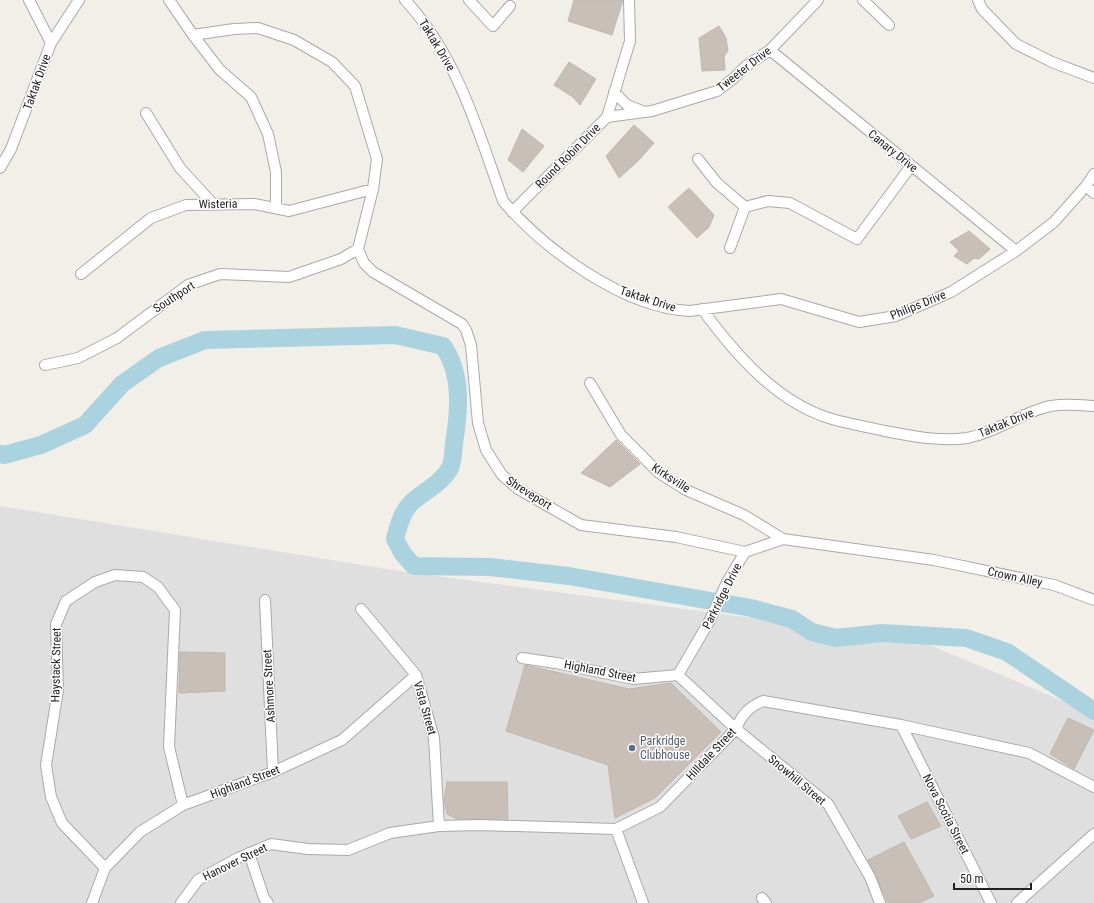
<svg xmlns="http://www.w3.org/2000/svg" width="1094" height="903" font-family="'Roboto Condensed',sans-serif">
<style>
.residential{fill:#e0dfdf}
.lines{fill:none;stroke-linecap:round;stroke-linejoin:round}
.river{stroke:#aad3df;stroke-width:18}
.building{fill:#c7bfb8;stroke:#c4b6ab}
.minor-casing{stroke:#a9a9a9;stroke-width:12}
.minor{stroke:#fff;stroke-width:10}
.service-dot{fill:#5c6f8a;stroke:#fff;stroke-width:1.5}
.labels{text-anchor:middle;stroke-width:3;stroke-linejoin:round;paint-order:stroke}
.street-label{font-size:12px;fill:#222;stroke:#fff}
.service-label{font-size:12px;fill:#4e5e75;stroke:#fff;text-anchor:start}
</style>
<rect width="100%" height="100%" fill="#f2efe9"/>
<path class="residential" d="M0 506 399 571 918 640 1094 714V903H0Z"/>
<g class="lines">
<path class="river" d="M0 454 4 455 41 445 85 425 122 384 159 358 205 340 395 335 443 346C463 374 459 412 454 444 453 452 453 462 450 468 441 484 424 491 411 503 402 512 398 527 395 539L403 554 414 566 490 567 569 576 751 608 792 619 812 632 836 638 882 633 966 638 1007 652 1094 711"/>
</g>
<path class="building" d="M574 0H623L612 35 568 21Z
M719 26 726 38 728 51 724 56 725 70 702 71 699 38Z
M569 62 596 79 580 105 573 97 554 85Z
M634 125 654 143 638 161 619 178 606 156Z
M522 129 544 146 523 172 508 160Z
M689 188 714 215 709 227 697 238 668 207Z
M969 231 990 249 979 259 974 258 967 264 954 256 959 251 950 242Z
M616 440 640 464 610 487 581 473Z
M180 652 225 653V691L179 693Z
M525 665 629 689 671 683 721 732 655 798 615 818 608 765 506 731Z
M1068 718 1094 730 1074 769 1050 754Z
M447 782H507L508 819H457L447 814 444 800Z
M927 802 941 826 911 839 898 816Z
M904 842 934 896 919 903H888L868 860Z"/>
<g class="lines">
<defs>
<path id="minor" d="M29 0 51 43
M169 0 193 35 220 70 251 97 268 134 276 172V208
M405 0C457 56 478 130 503 201 545 250 624 308 690 311L781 299 859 322 896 316 951 292 1016 251 1054 222 1086 186 1094 174
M469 0 493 26 510 6
M863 0 889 25
M978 0 982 9 1016 44 1052 62 1094 78
M193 35 234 29 258 28 294 40 332 62 355 86 377 159 373 189 358 249
M770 50 1016 251
M614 92 627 105 642 111
M146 113 180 168 214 205
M607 117 652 111 717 91 734 78 746 66 770 50 818 0
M698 159 717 183 745 207
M0 168 11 149 51 43 79 0
M1086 186 1094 193
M512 212 607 117 630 41 629 0
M730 248 745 207 768 201 790 203 857 239 911 166
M358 249 364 263 373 272 462 324 466 330 471 345 478 423 486 450 502 475 518 489 581 525 676 537 745 552
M81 274 151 218 186 205 254 204 289 211 373 189
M702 309C735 354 777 403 832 419 849 424 868 427 885 431 910 436 941 442 967 438 994 433 1016 416 1043 408 1058 403 1078 405 1094 406
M45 365 78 358 117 338 188 285 220 274 289 277 341 259 358 249
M590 383 621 435 659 473 686 490 744 515 783 539
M265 600 273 772
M361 609 416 675 434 738 439 826
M522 658 556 663 633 679 678 675
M678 675 710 620 727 582 745 552 783 539 934 560 1054 585 1094 600
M678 675 736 729 828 804 870 877 880 903
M901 725 991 903
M616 829 643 903
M249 853 264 898 268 903
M105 868 62 823 51 797 46 765 58 690 56 624 66 601 95 582 115 575 143 577 158 587 175 610 169 747 183 805
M762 898 766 903
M92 903 105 868 140 832 183 805 273 772 342 740 416 675
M181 903 198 880 238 858 271 844 308 849 348 850 390 833 439 826 480 825 616 829 660 807 736 729C742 714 749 707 763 701L901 725 1029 753 1094 787
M1017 903 1094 834"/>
</defs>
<use href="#minor" class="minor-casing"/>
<use href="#minor" class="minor"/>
</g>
<circle class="service-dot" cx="632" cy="748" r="4"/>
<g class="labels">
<g class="street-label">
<text transform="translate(437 45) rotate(59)" y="4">Taktak Drive</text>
<text transform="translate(744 69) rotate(-38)" y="4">Tweeter Drive</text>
<text transform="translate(37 82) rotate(-70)" y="4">Taktak Drive</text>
<text transform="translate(893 151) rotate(39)" y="4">Canary Drive</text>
<text transform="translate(568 156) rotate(-45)" y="4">Round Robin Drive</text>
<text transform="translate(218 204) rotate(-1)" y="4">Wisteria</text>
<text transform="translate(174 297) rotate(-33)" y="4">Southport</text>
<text transform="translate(648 299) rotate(18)" y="4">Taktak Drive</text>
<text transform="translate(918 305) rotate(-22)" y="4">Philips Drive</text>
<text transform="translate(1006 423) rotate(-22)" y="4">Taktak Drive</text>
<text transform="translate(671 478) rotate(33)" y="4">Kirksville</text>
<text transform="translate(529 493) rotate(32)" y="4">Shreveport</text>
<text transform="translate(1015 577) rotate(12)" y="4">Crown Alley</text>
<text transform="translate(722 596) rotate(-63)" y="4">Parkridge Drive</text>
<text transform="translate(56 665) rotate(-89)" y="4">Haystack Street</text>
<text transform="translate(600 671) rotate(11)" y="4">Highland Street</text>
<text transform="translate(269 686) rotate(-93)" y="4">Ashmore Street</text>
<text transform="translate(425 708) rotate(74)" y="4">Vista Street</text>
<text transform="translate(711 754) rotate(-47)" y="4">Hilldale Street</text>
<text transform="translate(797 780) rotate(40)" y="4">Snowhill Street</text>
<text transform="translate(245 782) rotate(-21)" y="4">Highland Street</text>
<text transform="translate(946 814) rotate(63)" y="4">Nova Scotia Street</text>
<text transform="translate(235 862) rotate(-26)" y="4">Hanover Street</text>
</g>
<g class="service-label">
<text x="640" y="745">Parkridge<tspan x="640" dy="14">Clubhouse</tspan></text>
</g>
</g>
<path d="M954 883v6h77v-6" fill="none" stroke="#222222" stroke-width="2"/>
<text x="960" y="883" font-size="12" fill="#222222" stroke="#ffffff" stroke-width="3" paint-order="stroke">50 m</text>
</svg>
